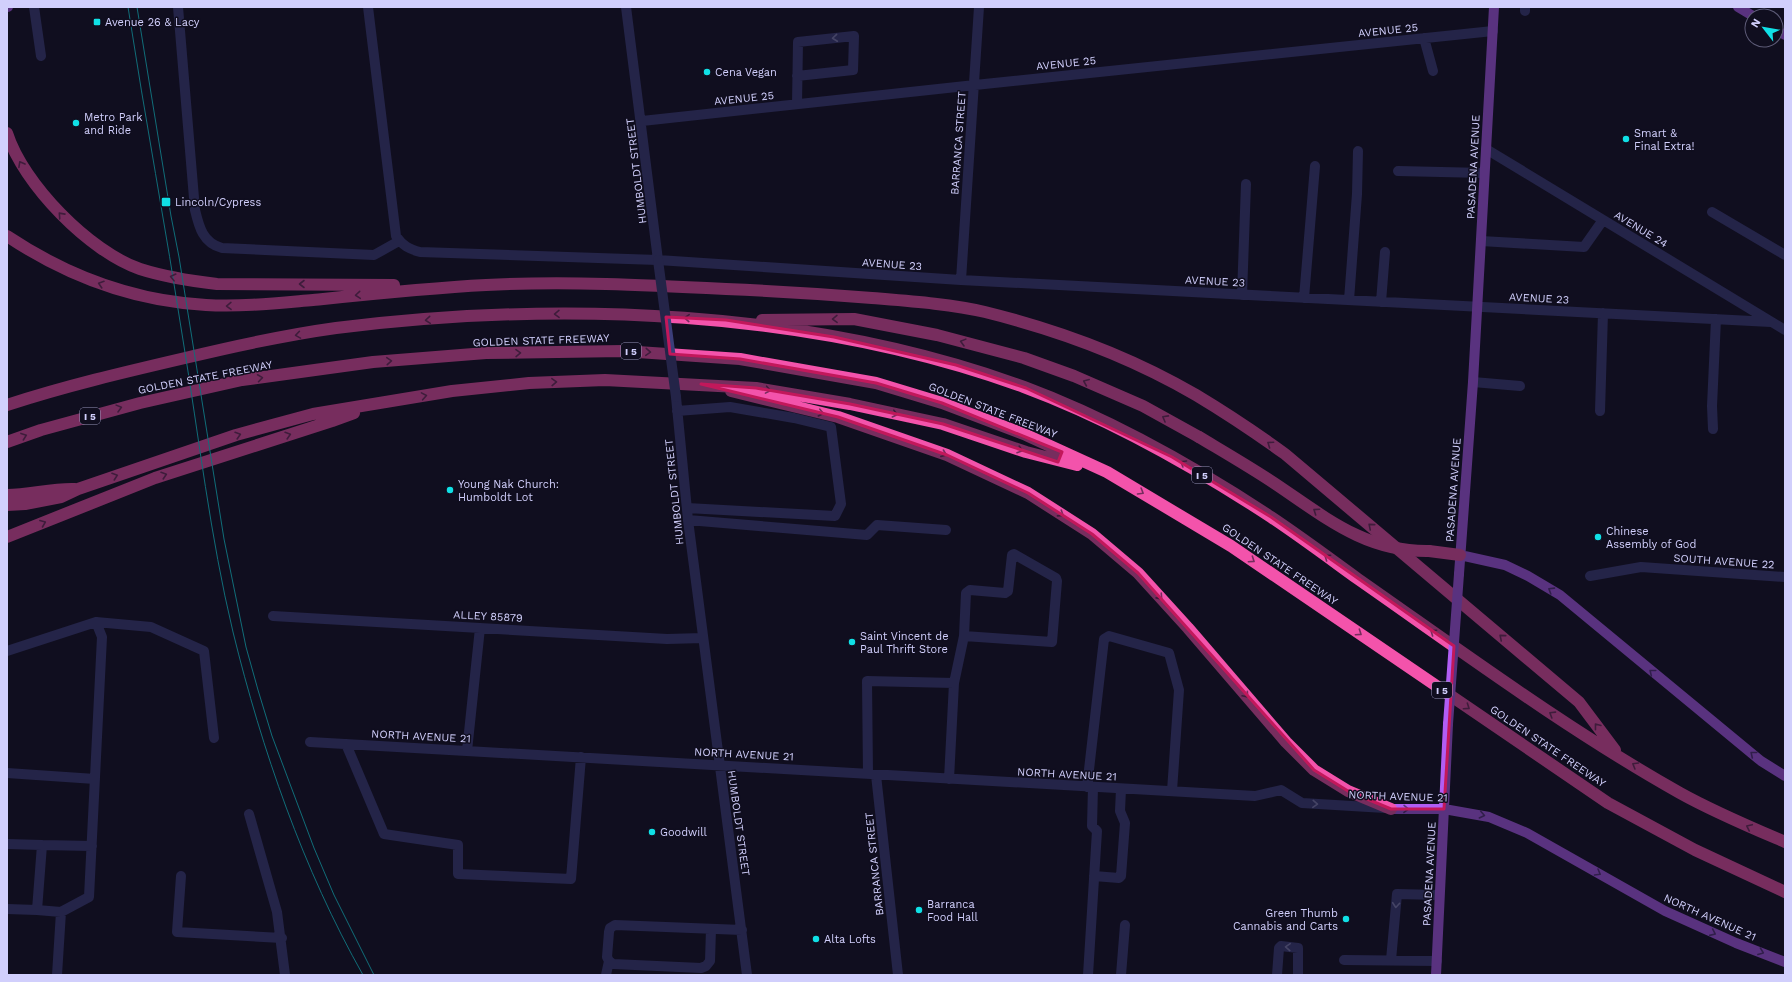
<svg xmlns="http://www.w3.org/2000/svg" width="1792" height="982" font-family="'Work Sans',sans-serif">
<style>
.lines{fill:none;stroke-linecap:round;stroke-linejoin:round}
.minor{stroke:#3c3e7a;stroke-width:10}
.major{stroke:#b15ef4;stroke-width:10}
.highway{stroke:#f353ab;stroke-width:12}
.tram{stroke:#10e0e6;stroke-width:1}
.minor-bridge{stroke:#3c3e7a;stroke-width:10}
.major-bridge{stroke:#b15ef4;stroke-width:10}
.highway-bridge{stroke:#f353ab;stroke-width:12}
.oneway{stroke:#8686bb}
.oneway2{stroke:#762d5e}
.oneway3{stroke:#58327f}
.marked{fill:none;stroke:#c2185b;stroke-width:3;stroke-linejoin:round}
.poi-dot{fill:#10e0e6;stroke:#100e1f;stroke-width:1.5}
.labels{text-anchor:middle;stroke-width:3;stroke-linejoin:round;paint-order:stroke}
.shield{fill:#100e1f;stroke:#9795ba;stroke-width:1}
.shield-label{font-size:10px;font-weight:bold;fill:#d1cffc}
.poi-label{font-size:11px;fill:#d1cffc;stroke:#100e1f;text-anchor:start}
.street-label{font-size:11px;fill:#d1cffc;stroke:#100e1f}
</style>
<rect width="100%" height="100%" fill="#100e1f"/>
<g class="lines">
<path class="minor" d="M34 7 41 56
M178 7 195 210C199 227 203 243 222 248L374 255 399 241
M368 7 396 236C403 246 409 249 420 252L658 260 961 280 1771 322
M626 7 658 260
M1525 11V7
M1424 38 1433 71
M797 104 798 42 854 36 853 70 797 76
M642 121 975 85 1493 31
M1486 149 1785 330
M1398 171 1484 173
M1712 212 1785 255
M1481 241 1584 247 1603 220
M961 280 979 7
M1242 295 1246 184
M1304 298 1315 166
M1349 300 1357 194 1358 151
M1381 302 1385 252
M1473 382 1520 386
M676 397 688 520 747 975
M677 411 730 407 794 418 831 427 841 504 835 516 687 508
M1600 411 1603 313
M1713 429 1712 406 1716 319
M688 520 867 535 877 525 946 530
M1590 576 1641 567 1785 577
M273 616 667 639 703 638
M96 622 151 627 204 651 214 738
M7 651 96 622 102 637 89 897 61 912 37 910 42 845 7 844
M310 742 1255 796 1281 790 1302 803 1385 808
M346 744 384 834 458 845V874L571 879 581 757
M467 751 480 628
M7 773 95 779
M868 774 867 681 954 683
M876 775 898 975
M949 779 954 683 964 636 1052 642 1057 581 1056 578 1014 554 1012 555 1008 591 1005 593 970 590 966 593 964 636
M1087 787 1104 639 1109 636 1169 653 1179 690 1172 791
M249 814 277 912 285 975
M42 845 92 846
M181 876 177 932 282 938
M1094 876 1119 878 1121 876 1125 823 1120 811 1121 789
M7 909 37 910
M711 929 710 961 706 966 701 968 613 964 609 961 607 957 609 932 610 928 615 925 742 930
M1344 960 1437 961
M1391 960 1397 894 1439 895
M57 975 61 912
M606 975 609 961
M1088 975 1097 831 1092 826 1093 787
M1121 975 1125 925
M1277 975 1279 948 1281 946 1298 948V975"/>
<path class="major" d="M7 7H8
M1738 7 1753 16
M1776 30 1785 35
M1460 555 1505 565 1528 576 1560 595 1761 761 1785 776
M1459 574 1473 382 1494 7
M1391 809H1444L1489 817 1527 833 1665 911 1736 943 1785 962
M1436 975 1448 724"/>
<path class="highway" d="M7 133C23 184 90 252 140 269 165 277 191 281 217 284L394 285
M7 236C67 276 135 301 206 305 242 307 278 303 313 300 371 294 428 288 486 285 566 281 646 285 726 289 775 291 824 294 872 298 908 301 951 304 985 312 1058 330 1131 357 1196 395 1226 413 1256 433 1285 454L1579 702 1615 750
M762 320 854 319 937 335 1024 358 1074 376 1143 406 1199 437
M731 391 838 417 947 455 1028 493 1092 534 1138 573 1188 628 1286 742 1314 770 1348 791 1391 809
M7 405C65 386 125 372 185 358 235 346 285 335 336 328 561 300 810 309 1024 387 1110 419 1195 467 1271 517 1301 537 1329 558 1358 579 1464 653 1568 730 1680 793 1714 812 1750 827 1785 842
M7 442 41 430 140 403 242 380 373 362 486 353 623 351 740 359 876 383 942 403 1026 435 1107 472 1231 546 1608 803 1695 850 1785 892
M7 495C30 495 52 488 75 489
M7 505 25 504 61 497 78 489 236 435 313 414 452 391 529 383 605 380 756 388 850 404 943 424 1026 452 1077 465
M7 537 155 478 332 421 354 413
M1429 551 1460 555"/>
<path class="tram" d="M128 7C145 118 166 229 183 340 199 437 210 536 233 632 262 750 303 869 363 975
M137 7 171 216 179 257 224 539 246 647 258 690 272 736 314 848 334 895 374 975"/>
<path class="minor-bridge" d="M658 260 676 397"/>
<path class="major-bridge" d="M1448 724 1459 574"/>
<path class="highway-bridge" d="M1199 437C1224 452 1250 467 1274 483 1325 517 1365 552 1429 551"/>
</g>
<defs><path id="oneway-chevron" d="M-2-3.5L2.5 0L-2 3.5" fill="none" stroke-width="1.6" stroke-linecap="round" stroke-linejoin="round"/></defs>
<g class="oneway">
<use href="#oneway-chevron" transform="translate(835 38) rotate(174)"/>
<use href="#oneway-chevron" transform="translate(1315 804) rotate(3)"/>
<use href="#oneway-chevron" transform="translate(1396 905) rotate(95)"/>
<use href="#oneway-chevron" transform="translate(1288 947) rotate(-177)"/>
</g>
<g class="oneway2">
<use href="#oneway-chevron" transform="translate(21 164) rotate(-119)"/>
<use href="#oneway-chevron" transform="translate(61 215) rotate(-132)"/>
<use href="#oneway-chevron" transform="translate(173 277) rotate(-166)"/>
<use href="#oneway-chevron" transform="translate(101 284) rotate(-162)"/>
<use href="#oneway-chevron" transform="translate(302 284) rotate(-180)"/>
<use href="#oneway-chevron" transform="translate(358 295) rotate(175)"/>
<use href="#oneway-chevron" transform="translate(229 306) rotate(179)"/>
<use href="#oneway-chevron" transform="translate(557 314) rotate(179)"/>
<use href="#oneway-chevron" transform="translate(687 318) rotate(-177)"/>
<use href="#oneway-chevron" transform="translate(835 319) rotate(179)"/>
<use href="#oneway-chevron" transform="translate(428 320) rotate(175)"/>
<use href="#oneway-chevron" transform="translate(298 335) rotate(171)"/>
<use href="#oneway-chevron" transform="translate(963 342) rotate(-165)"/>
<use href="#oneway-chevron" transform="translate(648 352) rotate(4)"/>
<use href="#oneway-chevron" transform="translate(518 353) rotate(-1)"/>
<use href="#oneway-chevron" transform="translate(389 361) rotate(-4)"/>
<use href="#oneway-chevron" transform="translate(260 378) rotate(-8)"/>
<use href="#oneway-chevron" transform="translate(554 382) rotate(-2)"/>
<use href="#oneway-chevron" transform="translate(1086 382) rotate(-157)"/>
<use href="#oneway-chevron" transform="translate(768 390) rotate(10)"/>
<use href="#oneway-chevron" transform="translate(424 396) rotate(-10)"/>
<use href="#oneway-chevron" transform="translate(119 408) rotate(-15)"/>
<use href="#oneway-chevron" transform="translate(821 413) rotate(13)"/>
<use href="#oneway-chevron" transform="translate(895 414) rotate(13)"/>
<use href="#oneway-chevron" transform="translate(1165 418) rotate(-151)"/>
<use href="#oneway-chevron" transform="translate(238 435) rotate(-17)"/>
<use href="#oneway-chevron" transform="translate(288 435) rotate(-17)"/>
<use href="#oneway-chevron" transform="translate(24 436) rotate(-20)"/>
<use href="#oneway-chevron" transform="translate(1270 444) rotate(-145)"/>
<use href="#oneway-chevron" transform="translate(1020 450) rotate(18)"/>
<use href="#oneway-chevron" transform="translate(944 454) rotate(21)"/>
<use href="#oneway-chevron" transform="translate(1183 463) rotate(-149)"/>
<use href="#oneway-chevron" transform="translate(164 475) rotate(-18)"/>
<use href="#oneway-chevron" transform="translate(115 476) rotate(-19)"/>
<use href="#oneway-chevron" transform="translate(1141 492) rotate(31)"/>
<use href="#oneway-chevron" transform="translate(1316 511) rotate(-146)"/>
<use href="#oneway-chevron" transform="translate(1061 514) rotate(33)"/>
<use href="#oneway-chevron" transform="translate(43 523) rotate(-22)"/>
<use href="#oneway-chevron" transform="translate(1371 526) rotate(-140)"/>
<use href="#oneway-chevron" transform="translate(1327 557) rotate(-145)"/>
<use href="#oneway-chevron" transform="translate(1252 560) rotate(34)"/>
<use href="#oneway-chevron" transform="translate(1160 597) rotate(48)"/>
<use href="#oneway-chevron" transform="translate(1433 632) rotate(-145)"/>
<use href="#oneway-chevron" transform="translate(1359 633) rotate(34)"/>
<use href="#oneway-chevron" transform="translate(1502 637) rotate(-140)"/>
<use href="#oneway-chevron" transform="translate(1246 695) rotate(49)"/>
<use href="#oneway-chevron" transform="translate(1467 707) rotate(34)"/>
<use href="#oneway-chevron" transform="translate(1552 714) rotate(-148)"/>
<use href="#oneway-chevron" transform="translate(1597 726) rotate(-128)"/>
<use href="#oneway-chevron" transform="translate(1635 765) rotate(-149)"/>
<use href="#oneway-chevron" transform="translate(1749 827) rotate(-155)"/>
</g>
<g class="oneway3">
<use href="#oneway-chevron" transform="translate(1551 590) rotate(-148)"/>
<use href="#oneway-chevron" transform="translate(1652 672) rotate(-141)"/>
<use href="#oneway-chevron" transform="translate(1753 754) rotate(-141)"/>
<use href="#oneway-chevron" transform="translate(1406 809) rotate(1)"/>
<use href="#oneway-chevron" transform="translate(1482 815) rotate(12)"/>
<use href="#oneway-chevron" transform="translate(1598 873) rotate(30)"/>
<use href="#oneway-chevron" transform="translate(1713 933) rotate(24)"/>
<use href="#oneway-chevron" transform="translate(1761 952) rotate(21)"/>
</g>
<path d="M0 0H1792V982H0ZM666 317 726 320 834 337 956 365 1026 388 1172 457 1271 517 1454 646 1444 809H1391L1348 791 1314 770 1138 573 1092 534 1028 493 947 455 838 417 701 384 756 388 850 404 943 424 1058 462 1062 452 942 403 876 383 740 359 670 354Z" fill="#100e1f" fill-opacity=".55" fill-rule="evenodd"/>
<path class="marked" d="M666 317 726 320 834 337 956 365 1026 388 1172 457 1271 517 1454 646 1444 809H1391L1348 791 1314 770 1138 573 1092 534 1028 493 947 455 838 417 701 384 756 388 850 404 943 424 1058 462 1062 452 942 403 876 383 740 359 670 354Z"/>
<g class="poi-dot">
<rect x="93" y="18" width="8" height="8" rx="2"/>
<circle cx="707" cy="72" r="4"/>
<circle cx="76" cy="123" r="4"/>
<circle cx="1626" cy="139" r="4"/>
<rect x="161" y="197" width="10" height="10" rx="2"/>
<circle cx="450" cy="490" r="4"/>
<circle cx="1598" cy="537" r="4"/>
<circle cx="852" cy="642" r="4"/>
<circle cx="652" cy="832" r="4"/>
<circle cx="919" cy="910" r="4"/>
<circle cx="1346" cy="919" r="4"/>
<circle cx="816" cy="939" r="4"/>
</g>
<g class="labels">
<g class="shield">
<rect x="621" y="343" width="20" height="16" rx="3"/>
<rect x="80" y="408" width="20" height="16" rx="3"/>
<rect x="1192" y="467" width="20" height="16" rx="3"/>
<rect x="1432" y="682" width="20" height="16" rx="3"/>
</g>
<g class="shield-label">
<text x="631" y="355">I 5</text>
<text x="90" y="420">I 5</text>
<text x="1202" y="479">I 5</text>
<text x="1442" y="694">I 5</text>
</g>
<g class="poi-label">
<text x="105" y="26">Avenue 26 &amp; Lacy</text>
<text x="715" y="76">Cena Vegan</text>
<text x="84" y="121">Metro Park<tspan x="84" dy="13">and Ride</tspan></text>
<text x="1634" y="137">Smart &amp;<tspan x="1634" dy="13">Final Extra!</tspan></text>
<text x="175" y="206">Lincoln/Cypress</text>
<text x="458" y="488">Young Nak Church:<tspan x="458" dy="13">Humboldt Lot</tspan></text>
<text x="1606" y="535">Chinese<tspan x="1606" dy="13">Assembly of God</tspan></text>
<text x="860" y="640">Saint Vincent de<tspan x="860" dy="13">Paul Thrift Store</tspan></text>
<text x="660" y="836">Goodwill</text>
<text x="927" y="908">Barranca<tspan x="927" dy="13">Food Hall</tspan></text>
<text x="1338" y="917" text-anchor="end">Green Thumb<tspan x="1338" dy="13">Cannabis and Carts</tspan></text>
<text x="824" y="943">Alta Lofts</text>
</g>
<g class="street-label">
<text transform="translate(1388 30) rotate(-6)" y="4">AVENUE 25</text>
<text transform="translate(1066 63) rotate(-6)" y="4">AVENUE 25</text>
<text transform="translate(744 98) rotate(-6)" y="4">AVENUE 25</text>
<text transform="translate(958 143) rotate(-86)" y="4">BARRANCA STREET</text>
<text transform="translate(1473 167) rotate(-87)" y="4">PASADENA AVENUE</text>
<text transform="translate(636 171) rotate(-97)" y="4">HUMBOLDT STREET</text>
<text transform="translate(1641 229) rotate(31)" y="4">AVENUE 24</text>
<text transform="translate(892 264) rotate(4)" y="4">AVENUE 23</text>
<text transform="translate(1215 281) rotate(3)" y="4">AVENUE 23</text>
<text transform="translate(1539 298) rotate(3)" y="4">AVENUE 23</text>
<text transform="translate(541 340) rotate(-2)" y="4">GOLDEN STATE FREEWAY</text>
<text transform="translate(205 377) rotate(-11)" y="4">GOLDEN STATE FREEWAY</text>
<text transform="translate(993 410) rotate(21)" y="4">GOLDEN STATE FREEWAY</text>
<text transform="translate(1453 490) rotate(-86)" y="4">PASADENA AVENUE</text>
<text transform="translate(674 492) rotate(-96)" y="4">HUMBOLDT STREET</text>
<text transform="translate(1724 561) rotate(4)" y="4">SOUTH AVENUE 22</text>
<text transform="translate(1280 564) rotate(34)" y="4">GOLDEN STATE FREEWAY</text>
<text transform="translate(488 616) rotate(3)" y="4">ALLEY 85879</text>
<text transform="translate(421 736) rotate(3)" y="4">NORTH AVENUE 21</text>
<text transform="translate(1548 746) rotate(34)" y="4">GOLDEN STATE FREEWAY</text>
<text transform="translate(744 754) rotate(3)" y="4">NORTH AVENUE 21</text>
<text transform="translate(1067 774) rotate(3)" y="4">NORTH AVENUE 21</text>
<text transform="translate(1398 796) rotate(2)" y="4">NORTH AVENUE 21</text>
<text transform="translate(739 823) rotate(82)" y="4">HUMBOLDT STREET</text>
<text transform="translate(874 864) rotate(-96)" y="4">BARRANCA STREET</text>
<text transform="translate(1429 874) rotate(-87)" y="4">PASADENA AVENUE</text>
<text transform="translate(1710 917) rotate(24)" y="4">NORTH AVENUE 21</text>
</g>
</g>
<rect width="1792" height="982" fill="none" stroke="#d1cffc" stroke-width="16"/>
<g transform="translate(1764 28) rotate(301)"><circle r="19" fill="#100e1f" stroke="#5d5b77"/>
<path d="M0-3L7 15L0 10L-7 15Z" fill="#10e0e6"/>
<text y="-6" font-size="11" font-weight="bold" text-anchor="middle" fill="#d1cffc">N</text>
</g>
</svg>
